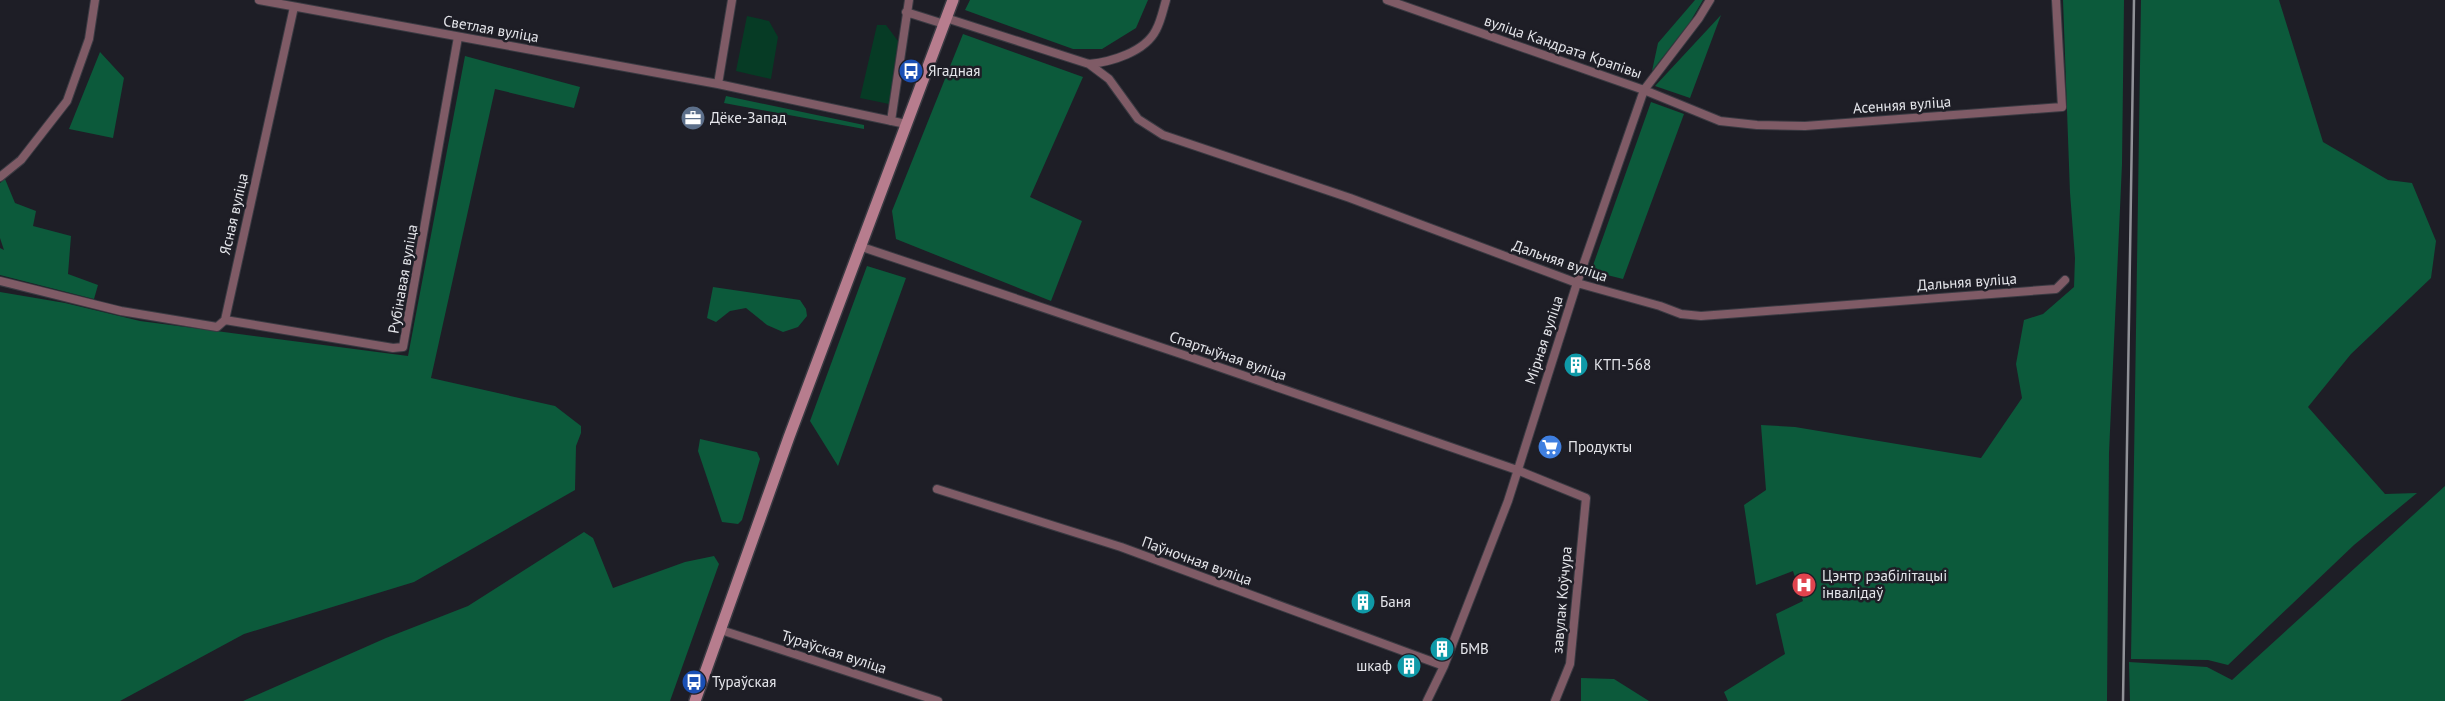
<svg xmlns="http://www.w3.org/2000/svg" width="2445" height="701" font-family="'PT Sans',sans-serif">
<style>
.green{fill:#063b25}
.forest{fill:#0c5a3b}
.lines{fill:none;stroke-linecap:round;stroke-linejoin:round}
.street-casing{stroke:#3a3a42;stroke-width:10}
.secondary-casing{stroke:#3a3a42;stroke-width:14}
.street{stroke:#7f5b66;stroke-width:8}
.secondary{stroke:#b77d8e;stroke-width:11}
.rail{stroke:#909197;stroke-width:2.5}
.labels{text-anchor:middle;stroke-width:5;stroke-linejoin:round;paint-order:stroke}
.street-label{font-size:15px;fill:#e5e6eb;stroke:#1e1e26}
.poi-label{font-size:15px;fill:#e5e6eb;stroke:#1e1e26;text-anchor:start}
</style>
<rect width="100%" height="100%" fill="#1e1e26"/>
<path class="green" d="M747 16 769 21 778 37 771 79 736 71Z
M877 25H886L898 41 889 104 860 98Z"/>
<path class="forest" d="M970 0H1148L1136 28 1102 49H1073L965 10Z
M1695 0H1703L1690 22 1652 71 1658 43Z
M2063 0H2124L2122 164 2109 453 2107 701H1728L1724 692 1785 654 1776 614 1803 601 1793 571 1756 585 1744 505 1766 490 1761 425 1795 427 1981 458 2022 398 2016 364 2024 320 2043 314 2074 287 2075 258 2070 193Z
M2141 0H2279L2323 142 2388 180 2412 183 2436 241 2431 278 2351 354 2308 407 2385 494 2417 493 2354 545 2228 665 2208 660 2131 659Z
M1721 15 1690 98 1655 86Z
M963 34 1083 77 1030 197 1082 221 1051 301 896 239 892 211Z
M100 52 124 78 113 138 69 129Z
M465 56 580 87 574 108 495 89 431 378 555 406 581 426V433L576 446 575 490 414 582 244 634 120 701H0V292L65 303 140 321 408 356Z
M726 96 864 125V129L724 103Z
M1651 102 1684 114 1623 279 1591 271Z
M5 179 15 203 36 211 33 226 71 236 68 274 98 285 94 299 0 275V248L4 250 0 238V183Z
M867 266 906 278 838 466 810 421Z
M713 287 800 300 806 309 807 316 798 327 783 332 767 325 746 308 730 311 716 322 707 318Z
M700 439 757 452 760 459 742 520 738 524 722 522 698 451Z
M2445 486V701H2130L2129 662 2207 667 2232 680Z
M584 532 593 538 613 588 685 562 714 556 719 564 670 701H243L386 638 468 606Z
M1581 678 1614 679 1649 701H1581Z"/>
<g class="lines">
<defs>
<path id="street" d="M259 0 718 84 906 124
M1387 0 1644 90 1720 121 1757 125 1805 126 2062 107 2056 0
M906 12 944 24
M946 18 1089 64C1111 62 1145 52 1156 30 1161 21 1163 10 1166 0
M1089 64 1109 79 1138 119 1163 135 1350 198 1577 283 1660 306 1681 314 1701 316 2056 289 2065 280
M718 84 732 0
M891 121 909 0
M0 177 21 160 67 101 89 39 95 0
M859 246 1190 357 1517 470 1586 498 1570 664 1555 701
M0 281 121 311 217 327 225 320 294 7
M225 320 393 348 403 347 458 37
M937 489 1121 547 1444 666
M721 630 938 701
M1427 701 1444 666 1508 501 1577 283 1644 90 1699 18 1710 0"/>
<path id="secondary" d="M695 701 789 437 953 0"/>
</defs>
<use href="#street" class="street-casing"/>
<use href="#secondary" class="secondary-casing"/>
<use href="#street" class="street"/>
<use href="#secondary" class="secondary"/>
<path class="rail" d="M2123 701 2134 0"/>
</g>
<defs>
<symbol id="bus-disc" viewBox="-11 -11 22 22"><circle r="9.5" fill="#1a4fb4" stroke="#1e1e26"/><path d="M-5-6H5V4H4V6H2V4H-2V6H-4V4H-5ZM-3.5-4V0h7V-4ZM-3.5 1.2v1.5H-2V1.2ZM2 1.2v1.5H3.5V1.2Z" fill="#fff"/></symbol>
<symbol id="office-disc" viewBox="-11 -11 22 22"><circle r="9.5" fill="#5c6f8a" stroke="#1e1e26"/><path d="M-6-3h4V-5.5h4V-3h4V5H-6ZM-1-4.5V-3h2v-1.5ZM-6 0V1H6V0Z" fill="#fff"/></symbol>
<symbol id="building-disc" viewBox="-11 -11 22 22"><circle r="9.5" fill="#0f9aa8" stroke="#1e1e26"/><path d="M-4-6H4V6H1V3H-1V6H-4ZM-2.5-4.3h1.7v1.8h-1.7ZM.8-4.3h1.7v1.8H.8ZM-2.5-1h1.7V.8h-1.7ZM.8-1h1.7V.8H.8Z" fill="#fff"/></symbol>
<symbol id="supermarket-disc" viewBox="-11 -11 22 22"><circle r="9.5" fill="#3f7fe0" stroke="#1e1e26"/><path d="M-6-5.5h2.5l.6 2H6L4.5 2H-2.5L-4.4-4H-6ZM-1.5 3.2a1.3 1.3 0 1 0 .1 0ZM3 3.2a1.3 1.3 0 1 0 .1 0Z" fill="#fff"/></symbol>
<symbol id="hospital-disc" viewBox="-11 -11 22 22"><circle r="9.5" fill="#e0444e" stroke="#1e1e26"/><path d="M-5-5h3v3.5h4V-5h3V5h-3V1.5h-4V5h-3Z" fill="#fff"/></symbol>
</defs>
<g fill-rule="evenodd">
<use href="#bus-disc" x="897" y="57" width="28" height="28"/>
<use href="#office-disc" x="679" y="104" width="28" height="28"/>
<use href="#building-disc" x="1562" y="351" width="28" height="28"/>
<use href="#supermarket-disc" x="1536" y="433" width="28" height="28"/>
<use href="#hospital-disc" x="1790" y="571" width="28" height="28"/>
<use href="#building-disc" x="1349" y="588" width="28" height="28"/>
<use href="#building-disc" x="1428" y="635" width="28" height="28"/>
<use href="#building-disc" x="1395" y="652" width="28" height="28"/>
<use href="#bus-disc" x="680" y="668" width="28" height="28"/>
</g>
<g class="labels">
<g class="street-label">
<text transform="translate(491 29) rotate(10)" y="5">Светлая вуліца</text>
<text transform="translate(1563 47) rotate(19)" y="5">вуліца Кандрата Крапівы</text>
<text transform="translate(1902 105) rotate(-4)" y="5">Асенняя вуліца</text>
<text transform="translate(234 214) rotate(-77)" y="5">Ясная вуліца</text>
<text transform="translate(1560 261) rotate(19)" y="5">Дальняя вуліца</text>
<text transform="translate(403 279) rotate(-80)" y="5">Рубінавая вуліца</text>
<text transform="translate(1967 282) rotate(-4)" y="5">Дальняя вуліца</text>
<text transform="translate(1544 340) rotate(-72)" y="5">Мірная вуліца</text>
<text transform="translate(1228 356) rotate(19)" y="5">Спартыўная вуліца</text>
<text transform="translate(1197 561) rotate(20)" y="5">Паўночная вуліца</text>
<text transform="translate(1562 600) rotate(-85)" y="5">завулак Коўчура</text>
<text transform="translate(834 652) rotate(18)" y="5">Тураўская вуліца</text>
</g>
<g class="poi-label">
<text x="928" y="76">Ягадная</text>
<text x="710" y="123">Дёке-Запад</text>
<text x="1594" y="370">КТП-568</text>
<text x="1568" y="452">Продукты</text>
<text x="1822" y="581">Цэнтр рэабілітацыі<tspan x="1822" dy="17">інвалідаў</tspan></text>
<text x="1380" y="607">Баня</text>
<text x="1460" y="654">БМВ</text>
<text x="1392" y="671" text-anchor="end">шкаф</text>
<text x="712" y="687">Тураўская</text>
</g>
</g>
</svg>
